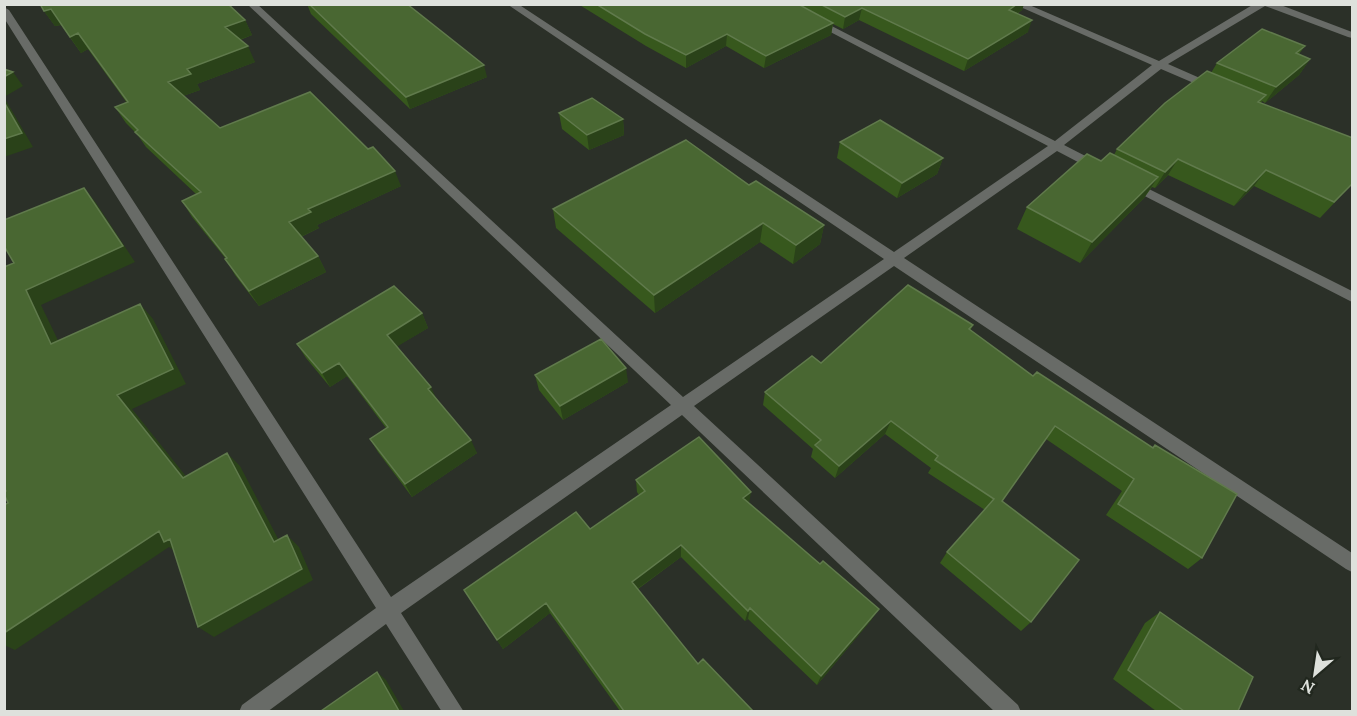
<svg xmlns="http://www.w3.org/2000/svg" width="1357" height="716" font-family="Lora,serif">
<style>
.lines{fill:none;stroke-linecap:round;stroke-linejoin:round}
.street{fill:#686b67;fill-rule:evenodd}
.wall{fill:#37581d}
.shaded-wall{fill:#2a4219}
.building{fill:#496732;stroke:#607a4c;stroke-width:1.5}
</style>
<rect width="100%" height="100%" fill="#2b3028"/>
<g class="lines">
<path class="street" d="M247 4H257L683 397 884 259 507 4H518L894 252 1048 146 777 4H789L1055 141 1152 65 1014 4H1027L1159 61 1254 4H1278L1352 32V38L1348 37 1265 6 1168 64 1218 86V90H1210L1161 69 1064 145 1103 165V171H1095L1057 151 904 258 1352 553V572L1346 569 894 266 694 406 1018 705 1021 712H995L682 415 401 613 464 712H442L386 624 267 712H239L242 705 376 608 4 18V7L9 10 391 597 671 405Z
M1131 180 1352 291V302L1127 187V181Z"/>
</g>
<path class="wall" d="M307 4H407L487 77 410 109 311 14Z
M578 4H1024L1022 10 1017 14 1028 32 964 71 859 20 843 29 833 24 831 35 764 68 726 46 686 68 646 46Z
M44 11 245 20 252 35 240 40 255 62 197 84 200 90 183 96 220 128 401 186 317 225 319 228 301 237 318 256 326 272 259 306 235 275 226 259 192 217 182 201 196 194 146 147 137 134 126 123 115 107 127 103 88 49 81 53 61 25 55 26Z
M1305 46 1299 54 1310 59 1299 75 1265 103 1262 101 1261 103 1353 183 1320 218 1254 186 1234 206 1168 175 1155 188 1152 187 1144 198 1080 263 1017 229 1027 207 1101 161 1114 155 1117 149 1211 73 1217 63Z
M559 113 623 119 624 135 589 150 562 129Z
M840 142 943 158 937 174 897 198 837 158Z
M749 185 824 225 820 244 793 264 760 242 655 313 556 228 553 209Z
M422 313 428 328 397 346 477 453 412 497 378 452 370 439 386 428 347 376 330 387 306 358 297 344Z
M973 325 970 331 1033 376 1152 448 1155 445 1202 558 1188 569 1106 515 1122 491 1046 439 1002 501 1031 622 1021 631 940 563 947 552 985 510 928 473 931 468 885 434 835 478 811 457 813 449 763 405 765 392 821 363Z
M535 375 628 382 563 420 539 390Z
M636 480 749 503 872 619 817 685 748 619 745 621 681 557 638 589 698 664 753 711H620L550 613 503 649 464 590 590 529 639 495 637 492Z
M1160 612 1238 711H1156L1113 679 1145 623Z"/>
<path class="shaded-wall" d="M1017 4H1024L1022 10 1004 22 1009 10Z
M862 8 859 20 843 29 845 17Z
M51 9 61 25 55 26 44 11Z
M245 20 252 35 233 42 225 27Z
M1032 20 1028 32 964 71 968 59Z
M833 23 831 35 764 68 766 56Z
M78 33 88 49 81 53 70 37Z
M727 34 726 46 686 68V55Z
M248 46 255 62 197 84 200 90 177 98 168 82 187 69Z
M1310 59 1299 75 1265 103 1276 87Z
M484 65 487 77 410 109 406 97Z
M13 72 23 86 4 97V77Z
M4 97 33 147 4 157Z
M623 119 624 135 589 150 587 135Z
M943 158 937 174 897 198 902 183Z
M1178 159 1168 175 1155 188 1165 172Z
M1266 170 1254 186 1234 206 1246 191Z
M395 171 401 186 317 225 319 228 298 238 289 222 308 209Z
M1158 177 1144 198 1080 263 1092 242Z
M84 188 96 203 135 262 41 305 67 359 51 344 26 290Z
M763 223 760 242 655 313 654 295Z
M824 225 820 244 793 264 796 245Z
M318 256 326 272 259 306 249 291Z
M140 304 153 319 186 384 132 409 197 490 183 478 117 395Z
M422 313 428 328 393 349 387 335Z
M339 363 347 376 330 387 322 373Z
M626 368 628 382 563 420 560 406Z
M431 387 437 400 428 389Z
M891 421 885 434 835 478 839 466Z
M471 440 477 453 412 497 405 484Z
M227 453 240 466 286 554 274 542Z
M751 492 749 504 743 498Z
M159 531 170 539 179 554 169 547 15 650 4 645V633Z
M287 535 299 547 313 580 214 637 198 627Z
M681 545V557L633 592 632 582Z
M546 603 550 613 503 649 497 640Z
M750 608 748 619 745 621 748 611Z
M879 609 872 619 817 685 821 676Z
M377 672 386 680 404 711H399Z"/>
<path class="building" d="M40 4H228L245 20 225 27 248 46 187 69 191 74 168 82 220 128 310 92 368 149 373 147 395 171 308 209 311 212 289 222 318 256 249 291 225 259 227 258 182 201 201 192 135 132 138 130 115 107 128 102 78 33 70 37 51 9 44 11Z
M309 4H407L484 65 406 97Z
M596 4H798L833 23 766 56 727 34 686 55 645 34Z
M820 4H1017L1009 10 1032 20 968 59 862 8 845 17Z
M1262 29 1305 46 1296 53 1310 59 1276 87 1217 63Z
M4 69 13 72 4 77Z
M1207 71 1266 95 1258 102 1353 138V183L1334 202 1266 170 1246 191 1182 161 1178 159 1165 172 1117 149 1165 103Z
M592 98 623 119 587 135 559 113Z
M4 102 22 133 4 139Z
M880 120 943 158 902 183 840 142Z
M686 140 749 185 756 181 824 225 796 245 763 223 654 295 553 209Z
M1110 153 1158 177 1092 242 1027 207 1087 154 1101 161Z
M84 188 123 246 26 290 51 344 140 304 173 369 117 395 183 478 227 453 274 542 287 535 302 569 198 627 170 539 164 542 159 531 4 633V505L8 503 4 494V492L6 491 4 487V267L14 263 4 246V220Z
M908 285 973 325 969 329 1033 376 1037 372 1153 448 1155 445 1237 494 1202 558 1118 504 1134 479 1055 426 1002 501 1079 560 1031 622 947 552 994 499 935 460 938 456 891 421 839 466 815 445 821 440 765 392 812 356 821 363Z
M394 286 422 313 387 335 431 387 428 389 471 440 405 484 370 439 388 427 339 363 322 373 297 344Z
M601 339 626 368 560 406 535 375Z
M699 437 751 492 743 498 820 564 823 561 879 609 821 676 750 608 748 611 681 545 632 582 698 664 703 659 753 711H624L546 603 497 640 464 590 576 512 590 529 645 491 636 480Z
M1160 612 1253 677 1238 711H1184L1128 670Z
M377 672 399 711H321Z"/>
<rect width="1357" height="716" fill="none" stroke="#dee1dc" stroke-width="12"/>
<g transform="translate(1315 674) rotate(209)" stroke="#21271e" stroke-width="4.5" paint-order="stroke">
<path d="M0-4.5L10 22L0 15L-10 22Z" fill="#dee1dc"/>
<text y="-9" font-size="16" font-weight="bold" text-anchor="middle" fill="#dee1dc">N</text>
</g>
</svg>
